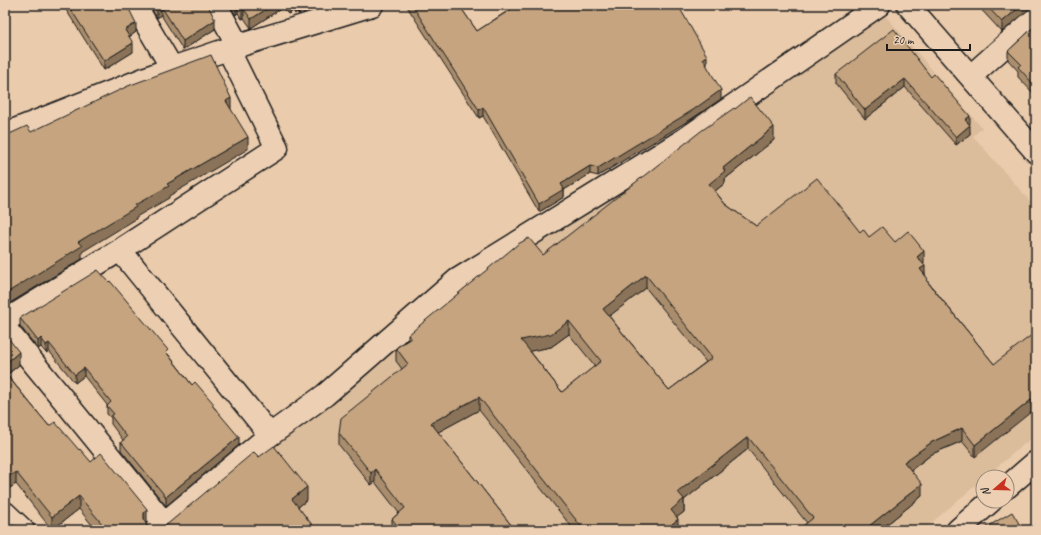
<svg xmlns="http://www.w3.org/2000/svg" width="1041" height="535" font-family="Caveat,sans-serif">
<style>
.built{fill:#dbbc9b}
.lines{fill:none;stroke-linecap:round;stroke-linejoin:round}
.minor-casing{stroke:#1c1c1c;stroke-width:25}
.tertiary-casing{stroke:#1c1c1c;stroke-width:25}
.minor{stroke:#edd0b4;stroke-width:22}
.tertiary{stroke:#edd0b4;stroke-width:22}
.wall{fill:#a98d6d;stroke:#1c1c1c;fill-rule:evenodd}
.shaded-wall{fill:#8a7359;stroke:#1c1c1c}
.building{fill:#c5a47f;stroke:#1c1c1c;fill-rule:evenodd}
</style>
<rect width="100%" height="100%" fill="#eacbac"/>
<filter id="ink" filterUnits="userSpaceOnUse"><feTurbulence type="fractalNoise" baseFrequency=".025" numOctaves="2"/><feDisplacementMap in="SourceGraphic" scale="8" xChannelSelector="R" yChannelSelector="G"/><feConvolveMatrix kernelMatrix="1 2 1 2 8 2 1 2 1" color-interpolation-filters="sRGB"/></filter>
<g filter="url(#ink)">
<path class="built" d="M884 14 982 128 973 136 1036 208V434L985 477H983V479L923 530H177L463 285 530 243 629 187Z"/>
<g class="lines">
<defs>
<path id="minor" d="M135 5 172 68
M216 5 238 46
M971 76 1036 18
M5 134 172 68 228 49 372 5
M120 250 270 435
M5 321 120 250 277 148 228 49
M5 328 164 523
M5 513 23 530
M156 530 270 435 325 395 457 280 685 139 879 5"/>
<path id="tertiary" d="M908 5 1036 152
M1007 487 1036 462
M958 530 991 501"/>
</defs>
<use href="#minor" class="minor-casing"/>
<use href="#tertiary" class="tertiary-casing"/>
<use href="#minor" class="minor"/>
<use href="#tertiary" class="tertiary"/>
</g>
<path class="wall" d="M63 5H127L136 32 129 37 133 52 104 70Z
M149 5H208L215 29 183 50 161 15 157 18Z
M229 5H320L311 11 309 8 298 14 297 12 295 14 293 11 288 14 282 8 251 28 244 18 242 19 238 13 236 15Z
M406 5H459L477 31 509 10 506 5H684L679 8 707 65H706L721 99 693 118 598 176 590 174 564 190V197L539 212 483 116 479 118Z
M977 5H1036V6H1033L1002 32Z
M1036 25V96L1018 77V71L1008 60V51Z
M836 74 931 77 970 124 969 125 970 134 956 145 905 87 865 119 836 83Z
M735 109 774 140 725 179V183L715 191 725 204 756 226 860 232 869 237 895 242 924 264H923L925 274 928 282 994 364 975 457 962 441 932 454 911 470 922 496 880 530H798L807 523 748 449 684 500V512L677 517 678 530H574L479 410 438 432 515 530H392V519L399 513 375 482 371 485 339 445V433L402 369 396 361V348L408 340V335L543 255ZM646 288 706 362 669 390 609 316ZM569 334 595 366 562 392 530 351 551 347Z
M20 318 168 354 192 385 214 407 239 445 166 506 121 450V442L123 440 111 424V418L107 414V405L84 376 75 383 49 351 46 353 41 347 38 349 20 326Z
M5 334 19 365 7 375 49 426 79 450 91 462 147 522 146 524 147 526 152 529 158 530 164 527 259 457 307 500 298 507 316 530H96L79 509 52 530 16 484 5 491Z"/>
<path class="shaded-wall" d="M237 5H238V13L236 15V6Z
M273 5H282V8L251 28V19Z
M288 5H293V11L288 14Z
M295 5H297V12L295 14Z
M298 5H309V8L298 14Z
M311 5H320L311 11Z
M676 5H684L676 10Z
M1022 5H1033V6L1002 32V22Z
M161 6V15L157 18V9Z
M244 9V18L242 19V10Z
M215 20V29L183 50V41Z
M136 23V32L125 40V30Z
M133 43V52L104 70V61Z
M707 56V65L703 67V59Z
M905 79V87L865 119V110Z
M721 90V99L693 118 598 176V168Z
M231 98V111L226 101Z
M483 107V116L479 118V110Z
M970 116V124L965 129V120Z
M970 125V134L956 145V137Z
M774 127V140L725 179V183L709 196V184L723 168Z
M248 137V149L169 196V198L136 217V219L82 252V259L5 306V294L78 242 167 184Z
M590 166V174L564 190V197L539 212V204L561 184Z
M924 251V264L917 269V257Z
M925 266V278L920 269Z
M646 275V288L603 321V309Z
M569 321V334L551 347 521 353V340Z
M41 338V347L38 349V341Z
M49 343V351L46 353V345Z
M19 352V365L5 376V364Z
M84 368V376L75 383V375Z
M1036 396V408L975 457V445Z
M479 397V410L431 436V423Z
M962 428V441L932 454 904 475V462L932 442Z
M239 437V445L166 506V497Z
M748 437V449L684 500V512L671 522V510L678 492Z
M375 469V482L371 485V473Z
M16 472V484L5 491V478Z
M922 484V496L880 530H864Z
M307 487V500L292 512V499Z
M79 496V509L52 530V517Z
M147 509V522L144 526V530V513Z
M678 519V530H671V525Z"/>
<path class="building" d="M68 5H127L136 23 125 30 133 43 104 61Z
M155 5H208L215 20 183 41 161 6 157 9Z
M238 5H273L251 19 244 9 242 10Z
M412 5H459L477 31 513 8 511 5H678L707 56 703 59 721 90 693 110 598 168 590 166 561 184 564 189 539 204 483 107 479 110Z
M986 5H1022L1002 22Z
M1036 25V87L1018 67 1021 64 1008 51Z
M894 29 931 77 934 74 970 116 965 120 970 125 956 137 905 79 865 110 836 74Z
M211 55 231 98 226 101 248 137 167 184 169 186 135 205 136 207 78 242 82 246 5 294V136L27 126 31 132 128 86Z
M750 97 774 127 723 168 725 171 709 184 725 204 756 226 817 178 860 232 863 229 869 237 882 227 895 242 908 231 924 251 917 257 925 266 920 269 928 279 926 280 994 364 1033 334 1036 338V396L975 445 962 428 932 442 904 462 922 484 864 530H798L813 518 748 437 678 492 684 499 671 510 678 519 671 525 675 530H584L479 397 431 423 515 530H401L392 519 405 508 375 469 371 473 339 433 341 418 408 364 396 348 411 338 408 335 518 244 529 238 543 255 701 131 734 108 735 109ZM646 275 712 358 669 390 603 309ZM569 321 601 361 562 392 521 340 551 334Z
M98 270 109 282 110 281 168 350 166 352 192 385 195 382 214 404 212 405 239 437 166 497 121 442 127 437 111 416 114 414 107 406 111 402 84 368 75 375 49 343 46 345 41 338 38 341 20 318Z
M5 334 19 352 5 364Z
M5 373 49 426 55 422 79 450 80 449 91 462 101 453 147 509 144 513V520L147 526 152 529 158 530 164 527 254 452 259 457 274 446 307 487 292 499 316 530H107L79 496 52 517 16 472 5 478Z
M1012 512 1023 530H982Z
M13 525 23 530H24H5V526L8 530Z"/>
</g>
<rect width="1041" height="535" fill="none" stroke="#edd0b4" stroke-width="20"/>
<rect x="10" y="10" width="1021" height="515" fill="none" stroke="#1c1c1c" stroke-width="1.5" filter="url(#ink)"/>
<g transform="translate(995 489) rotate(250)"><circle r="19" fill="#edd0b4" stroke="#998877"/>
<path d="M0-3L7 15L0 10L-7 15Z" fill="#c8321e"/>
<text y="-6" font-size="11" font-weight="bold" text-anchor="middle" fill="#1c1c1c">N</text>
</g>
<path d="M887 44v6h83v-6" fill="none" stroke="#1c1c1c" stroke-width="2"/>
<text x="893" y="44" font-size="12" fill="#1c1c1c" stroke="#edd0b4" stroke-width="3" paint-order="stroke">20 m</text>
</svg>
